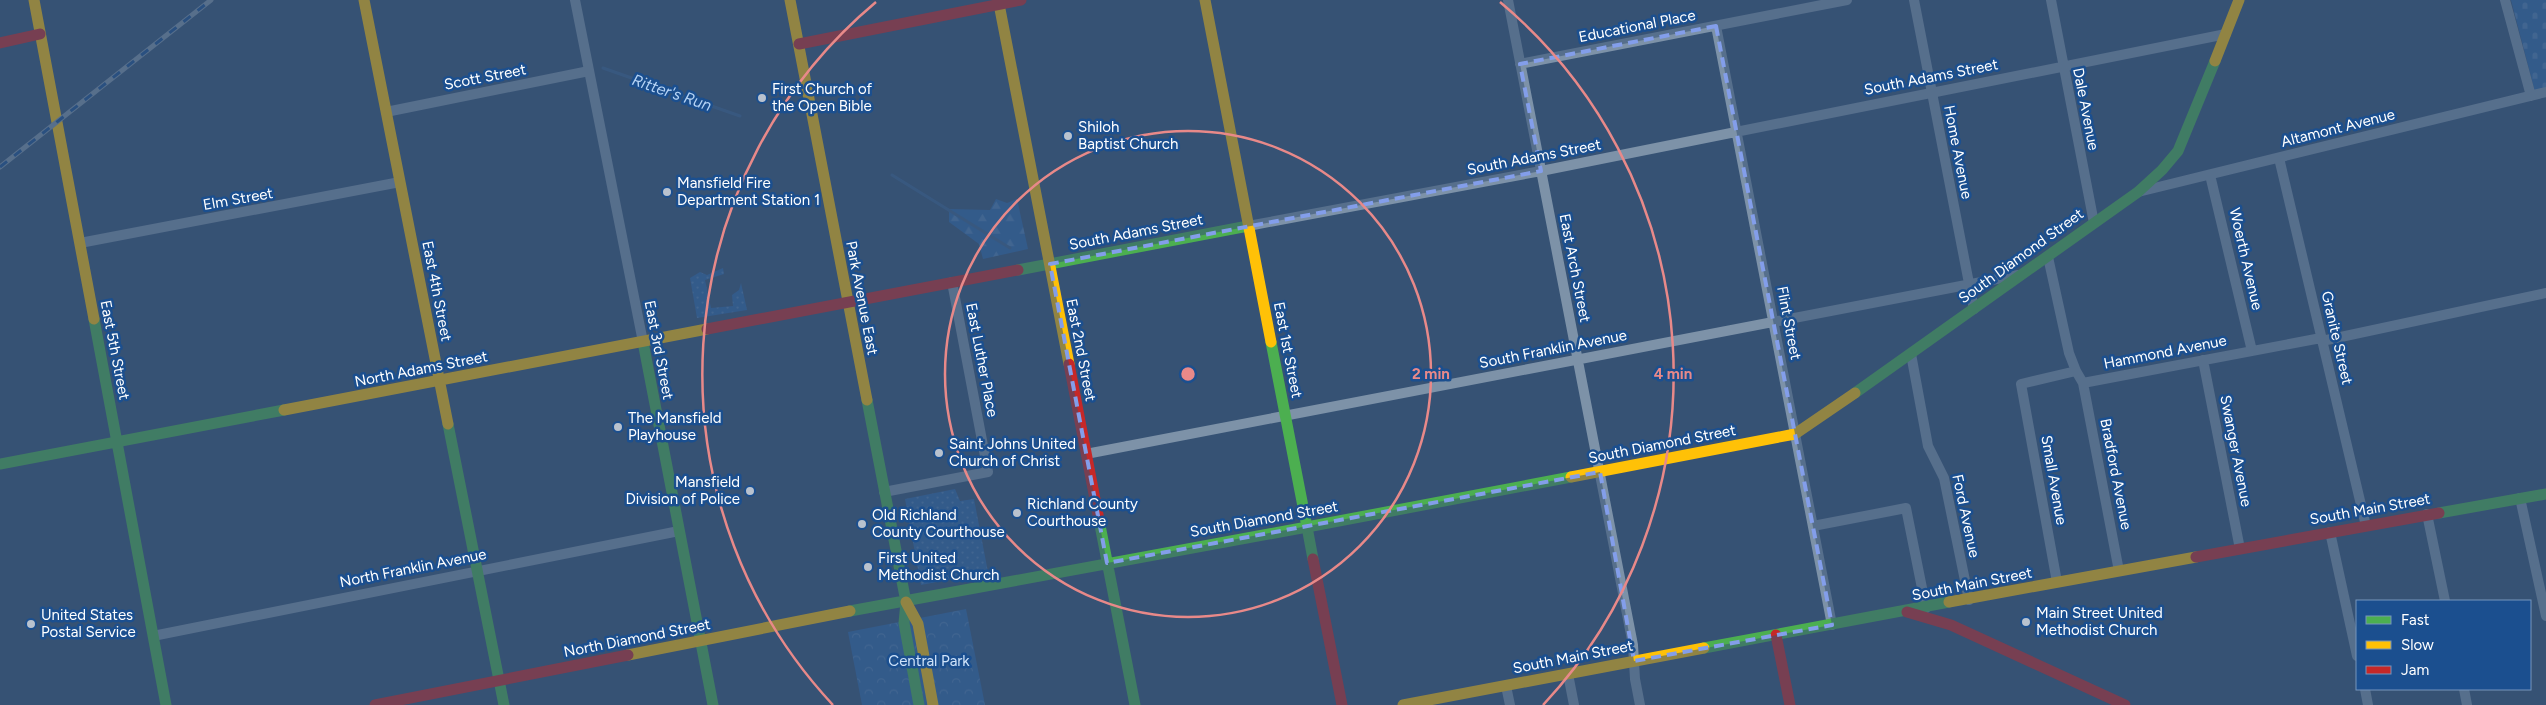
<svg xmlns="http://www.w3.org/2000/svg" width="2546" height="705" font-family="Figtree,sans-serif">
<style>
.grass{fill:url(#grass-dots)}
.forest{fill:url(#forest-firs)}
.cemetery{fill:url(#cemetery-stones)}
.park{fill:url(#park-crowns)}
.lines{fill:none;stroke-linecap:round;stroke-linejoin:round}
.stream{stroke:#3b618d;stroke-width:3}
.street{stroke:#7d92a8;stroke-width:10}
.fast{stroke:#4caf50;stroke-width:11}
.slow{stroke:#ffc107;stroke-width:11}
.jam{stroke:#c62828;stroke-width:11}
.rail-casing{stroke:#7e92a7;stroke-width:5}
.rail{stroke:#1b4f8f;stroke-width:3;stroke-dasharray:9;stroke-linecap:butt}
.marked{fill:none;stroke:#839eea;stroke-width:4;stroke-dasharray:10 6;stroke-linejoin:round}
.ring{fill:none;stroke:#e88989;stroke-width:2.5}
.poi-dot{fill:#b9c2ce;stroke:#1b4f8f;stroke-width:2}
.labels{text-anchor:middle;stroke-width:5;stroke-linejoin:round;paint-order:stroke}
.street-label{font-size:15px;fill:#fff;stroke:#1b4f8f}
.poi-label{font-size:15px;fill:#fff;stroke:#1b4f8f;text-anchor:start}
.park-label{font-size:15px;fill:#cfe3fa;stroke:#1b4f8f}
.water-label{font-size:16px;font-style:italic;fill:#b5d3f5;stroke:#1b4f8f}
.centre{fill:#e88989;stroke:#1b4f8f;stroke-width:2.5}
.ring-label{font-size:15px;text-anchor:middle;font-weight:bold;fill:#e88989;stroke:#1b4f8f;stroke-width:5;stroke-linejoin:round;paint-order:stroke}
</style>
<defs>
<pattern id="grass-dots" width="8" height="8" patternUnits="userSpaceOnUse" patternTransform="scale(1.25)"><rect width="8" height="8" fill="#2f66a5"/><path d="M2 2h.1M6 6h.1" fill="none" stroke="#4e7db2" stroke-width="1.8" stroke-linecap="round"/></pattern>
<pattern id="forest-firs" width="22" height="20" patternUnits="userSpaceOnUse" patternTransform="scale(1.25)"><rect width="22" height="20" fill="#2f66a5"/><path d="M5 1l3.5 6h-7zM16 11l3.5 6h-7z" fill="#4e7db2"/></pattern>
<pattern id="cemetery-stones" width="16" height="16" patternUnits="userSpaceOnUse" patternTransform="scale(1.25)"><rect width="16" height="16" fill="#2f66a5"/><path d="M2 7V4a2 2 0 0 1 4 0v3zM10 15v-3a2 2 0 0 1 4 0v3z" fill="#4e7db2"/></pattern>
<pattern id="park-crowns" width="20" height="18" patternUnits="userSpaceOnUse" patternTransform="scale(1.25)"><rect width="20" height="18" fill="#2f66a5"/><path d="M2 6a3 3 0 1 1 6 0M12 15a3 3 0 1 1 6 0" fill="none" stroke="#4e7db2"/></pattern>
</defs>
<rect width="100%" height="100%" fill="#365274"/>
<path class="grass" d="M723 268 724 274 705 280 711 308 733 306 732 295 739 290 741 283 747 310 697 318 690 278 700 272 707 275Z
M955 489 960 501 974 499 988 572 921 585 905 499Z"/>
<path class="forest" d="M996 199 1007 203 1017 199 1028 249 983 259 979 244 949 222V209L990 210Z"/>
<path class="cemetery" d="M2511 0H2546V89L2535 92Z"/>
<path class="park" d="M966 609 985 705H862L848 632Z"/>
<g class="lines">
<path class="stream" d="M603 68 740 116
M892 175 1010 248"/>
<path class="street" d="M575 0 643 342
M1508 0 1633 645 1635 679 1640 705
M1914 0 1974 309
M2051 0 2094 223
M2505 0 2531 96
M1716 26 1832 625
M1520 64 1847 0
M386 112 589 71
M2279 158 2366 526
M2210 175 2252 351
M2138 192 2546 92
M1248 226 1541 171 2226 34
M80 243 400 182
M2048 257 2069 353 2076 371
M2322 341 2546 293
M1911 354 1928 446 1944 478 1969 600
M2203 360 2240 549
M2083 383 2321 338
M1086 454 2018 275
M884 492 988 472 952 282
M2520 498 2546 616
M2427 514 2445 601
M1813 526 1906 508 1926 608
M2330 532 2357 656
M2057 582 2021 384 2076 371 2083 383 2119 571
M153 636 679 531
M1568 674 1574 705
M1506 686 1510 705
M2365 689 2368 705
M2464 689 2467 705"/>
<path class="fast" d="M1018 270 1248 226
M94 319 166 705
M643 342 713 705
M1271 342 1307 527
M1855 393 2138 192 2162 170 2178 151 2215 61
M867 400 906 602 904 623 919 705
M448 424 504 705
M0 464 284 410
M2439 513 2546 494
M1099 520 1135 705
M1307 527 1571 477
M850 611 1307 527 1313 559
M1704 648 1949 602"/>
<path class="slow" d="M34 0 94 319
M364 0 448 424
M790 0 867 400
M1205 0 1271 342
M999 4 1069 364
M2215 61 2239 0
M284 410 707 329
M1571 477 1795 434 1855 393
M906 602 918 624 933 705
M1949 602 2196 557
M628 655 850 611
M1403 705 1704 648"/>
<path class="jam" d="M0 43 40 34
M799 44 1021 0
M707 329 1018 270
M1069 364 1099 520
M2196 557 2439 513
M1313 559 1342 705
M1907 612 1951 625 2125 705
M1776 635 1790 705
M375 705 628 655"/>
<defs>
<path id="rail" d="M0 167 211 0"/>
</defs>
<use href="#rail" class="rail-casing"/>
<use href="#rail" class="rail"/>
</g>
<path d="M0 0H2546V705H0ZM1716 26 1832 625 1634 661 1600 472 1107 563 1050 264 1541 171 1520 64Z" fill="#365274" fill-opacity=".55" fill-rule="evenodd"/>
<path class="marked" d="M1716 26 1832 625 1634 661 1600 472 1107 563 1050 264 1541 171 1520 64Z"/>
<g class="ring">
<circle cx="1188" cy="374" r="243"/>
<path d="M833 705A485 485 0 0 1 876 2M1500 2A485 485 0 0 1 1543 705"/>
</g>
<g class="poi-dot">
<circle cx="762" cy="98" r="5"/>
<circle cx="1068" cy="136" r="5"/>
<circle cx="667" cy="192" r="5"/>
<circle cx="618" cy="427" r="5"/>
<circle cx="939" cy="453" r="5"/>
<circle cx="750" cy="491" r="5"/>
<circle cx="1017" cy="513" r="5"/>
<circle cx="862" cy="524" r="5"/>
<circle cx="868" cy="567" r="5"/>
<circle cx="2026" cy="622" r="5"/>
<circle cx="31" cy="624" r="5"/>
</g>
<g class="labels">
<g class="street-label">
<text transform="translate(1637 26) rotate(-11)" y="5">Educational Place</text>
<text transform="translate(485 77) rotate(-11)" y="5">Scott Street</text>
<text transform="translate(1931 77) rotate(-11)" y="5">South Adams Street</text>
<text transform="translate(2086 109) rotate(79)" y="5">Dale Avenue</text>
<text transform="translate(2338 128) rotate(-14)" y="5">Altamont Avenue</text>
<text transform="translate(1958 152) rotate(79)" y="5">Home Avenue</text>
<text transform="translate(1534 157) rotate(-11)" y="5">South Adams Street</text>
<text transform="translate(238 199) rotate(-10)" y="5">Elm Street</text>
<text transform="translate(1136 232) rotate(-11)" y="5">South Adams Street</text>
<text transform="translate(2021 256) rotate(-36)" y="5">South Diamond Street</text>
<text transform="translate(2246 259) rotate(77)" y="5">Woerth Avenue</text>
<text transform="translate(1575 268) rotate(79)" y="5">East Arch Street</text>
<text transform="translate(437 291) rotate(79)" y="5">East 4th Street</text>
<text transform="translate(862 298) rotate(79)" y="5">Park Avenue East</text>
<text transform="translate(1789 323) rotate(79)" y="5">Flint Street</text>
<text transform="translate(2337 338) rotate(77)" y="5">Granite Street</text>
<text transform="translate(1553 349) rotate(-11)" y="5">South Franklin Avenue</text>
<text transform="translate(115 350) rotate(79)" y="5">East 5th Street</text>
<text transform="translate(659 350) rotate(79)" y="5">East 3rd Street</text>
<text transform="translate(1081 350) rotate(79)" y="5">East 2nd Street</text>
<text transform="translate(1288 350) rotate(79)" y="5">East 1st Street</text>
<text transform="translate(2165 352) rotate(-11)" y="5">Hammond Avenue</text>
<text transform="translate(982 360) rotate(79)" y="5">East Luther Place</text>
<text transform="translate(421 369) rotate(-11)" y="5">North Adams Street</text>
<text transform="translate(1662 444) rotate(-11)" y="5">South Diamond Street</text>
<text transform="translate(2236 451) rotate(79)" y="5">Swanger Avenue</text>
<text transform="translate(2116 474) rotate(79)" y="5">Bradford Avenue</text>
<text transform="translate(2054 480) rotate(80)" y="5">Small Avenue</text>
<text transform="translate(2370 509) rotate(-10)" y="5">South Main Street</text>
<text transform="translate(1966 516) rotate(78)" y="5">Ford Avenue</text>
<text transform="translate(1264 519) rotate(-10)" y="5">South Diamond Street</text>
<text transform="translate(413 568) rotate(-11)" y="5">North Franklin Avenue</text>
<text transform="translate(1972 584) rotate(-11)" y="5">South Main Street</text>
<text transform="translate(637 638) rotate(-11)" y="5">North Diamond Street</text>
<text transform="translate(1573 657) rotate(-11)" y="5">South Main Street</text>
</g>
<g class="poi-label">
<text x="772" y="94">First Church of<tspan x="772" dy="17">the Open Bible</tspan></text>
<text x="1078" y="132">Shiloh<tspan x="1078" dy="17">Baptist Church</tspan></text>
<text x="677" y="188">Mansfield Fire<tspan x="677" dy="17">Department Station 1</tspan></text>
<text x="628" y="423">The Mansfield<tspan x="628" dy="17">Playhouse</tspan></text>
<text x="949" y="449">Saint Johns United<tspan x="949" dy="17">Church of Christ</tspan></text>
<text x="740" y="487" text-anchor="end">Mansfield<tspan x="740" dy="17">Division of Police</tspan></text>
<text x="1027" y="509">Richland County<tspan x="1027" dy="17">Courthouse</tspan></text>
<text x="872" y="520">Old Richland<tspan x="872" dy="17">County Courthouse</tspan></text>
<text x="878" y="563">First United<tspan x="878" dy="17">Methodist Church</tspan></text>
<text x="2036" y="618">Main Street United<tspan x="2036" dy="17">Methodist Church</tspan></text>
<text x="41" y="620">United States<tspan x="41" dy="17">Postal Service</tspan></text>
</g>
<g class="park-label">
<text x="929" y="666">Central Park</text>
</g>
<g class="water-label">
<text transform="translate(672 92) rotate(19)" y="6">Ritter's Run</text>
</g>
</g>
<circle cx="1188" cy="374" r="8" class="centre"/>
<g class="ring-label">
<text x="1431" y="379">2 min</text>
<text x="1673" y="379">4 min</text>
</g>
<rect x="2356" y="600" width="175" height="90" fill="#1b4f8f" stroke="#7695bc"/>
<rect x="2366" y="616" width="25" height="8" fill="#4caf50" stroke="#7695bc"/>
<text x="2401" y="625" font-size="15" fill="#ffffff">Fast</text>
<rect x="2366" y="641" width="25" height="8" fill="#ffc107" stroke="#7695bc"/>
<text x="2401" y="650" font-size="15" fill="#ffffff">Slow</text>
<rect x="2366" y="666" width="25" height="8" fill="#c62828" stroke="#7695bc"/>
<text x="2401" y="675" font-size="15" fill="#ffffff">Jam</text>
</svg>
